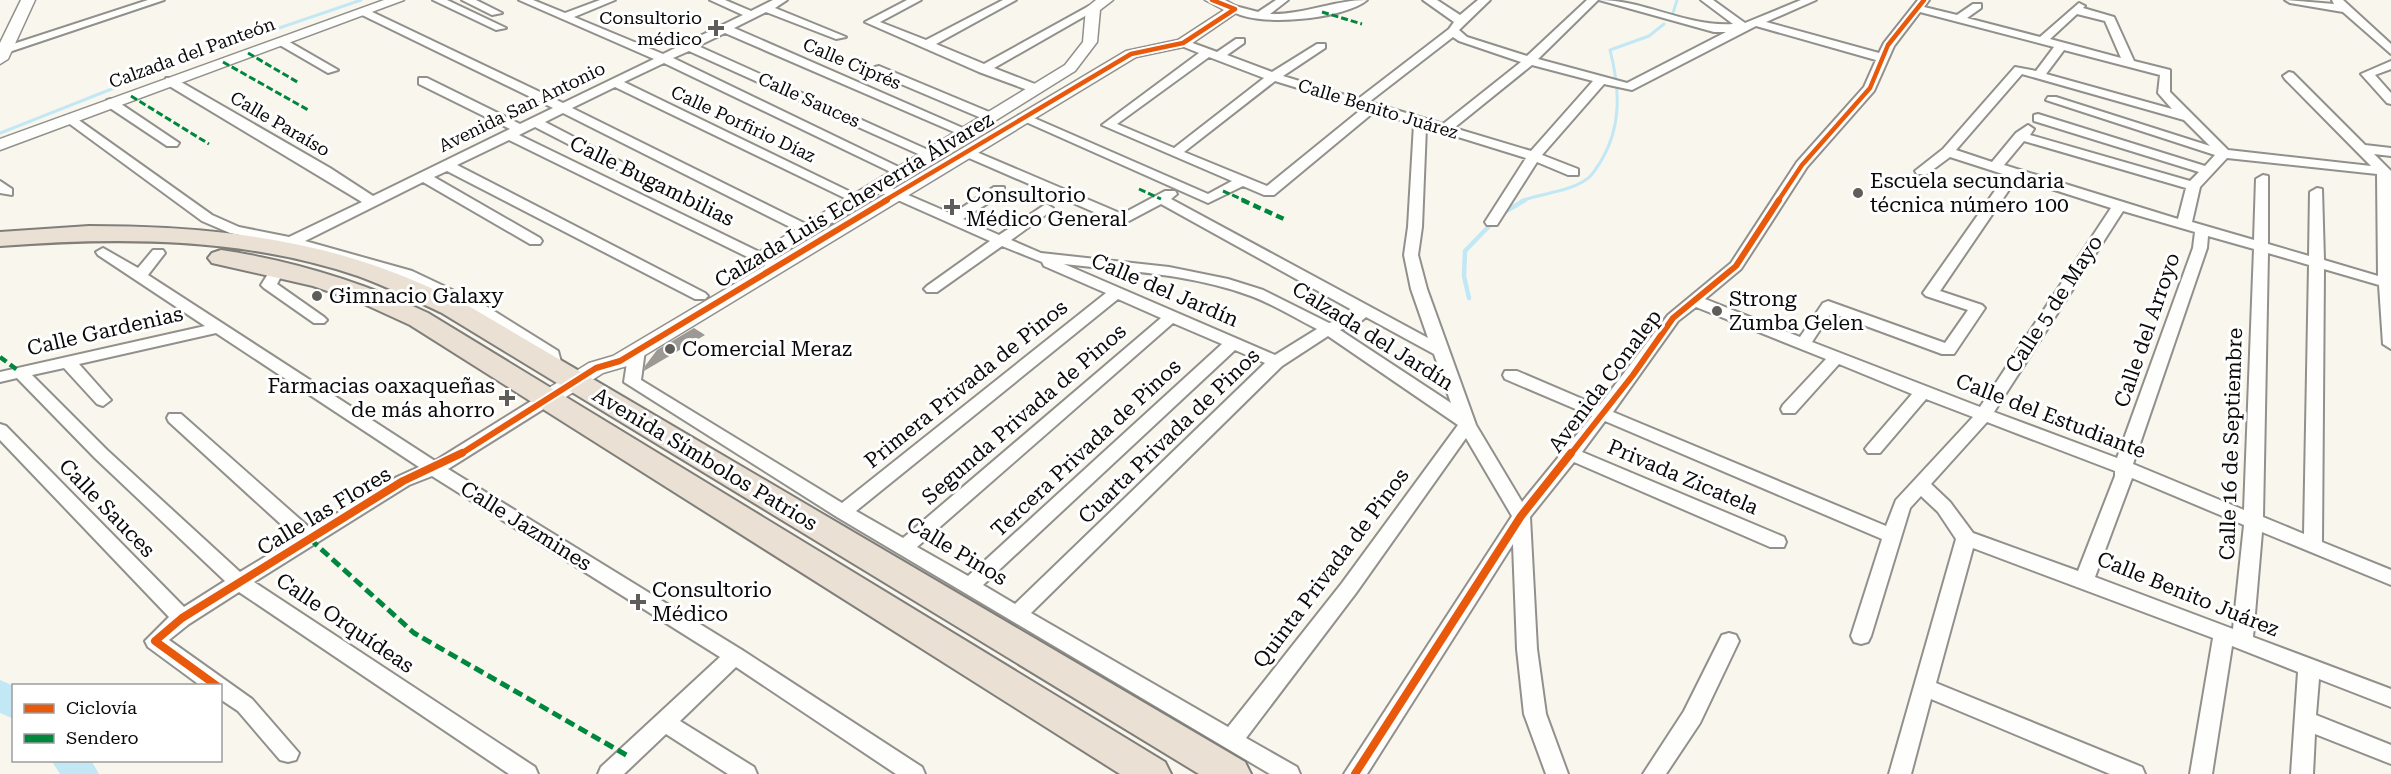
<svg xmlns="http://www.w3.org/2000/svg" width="2391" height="774" font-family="'Roboto Serif',serif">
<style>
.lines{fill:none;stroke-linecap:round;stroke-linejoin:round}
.stream-far1{stroke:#c2e8f5;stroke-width:3}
.stream{stroke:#c2e8f5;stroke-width:4.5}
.river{fill:#c2e8f5;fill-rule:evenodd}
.building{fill:#9c9893}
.minor-casing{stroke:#92908c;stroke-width:4}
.tertiary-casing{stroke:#92908c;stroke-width:3}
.trunk-casing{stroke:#7f7e7a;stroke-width:4}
.minor{fill:#fefefc;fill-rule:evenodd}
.tertiary{fill:#fefefc;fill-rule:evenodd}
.trunk{fill:#eae0d4;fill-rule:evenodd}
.quiet-far2{stroke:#00873e;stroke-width:3;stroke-dasharray:7 3;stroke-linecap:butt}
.quiet-far1{stroke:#00873e;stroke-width:4.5;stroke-dasharray:8 4.5;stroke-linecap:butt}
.quiet{stroke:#00873e;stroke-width:5;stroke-dasharray:10 5;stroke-linecap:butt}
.cycleway-far2-casing{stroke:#fff;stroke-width:8}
.cycleway-far1-casing{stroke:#fff;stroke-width:10}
.cycleway-casing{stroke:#fff;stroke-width:11}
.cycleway-far2{stroke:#e8590c;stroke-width:4.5}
.cycleway-far1{stroke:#e8590c;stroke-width:6}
.cycleway{stroke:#e8590c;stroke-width:8}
.poi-dot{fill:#5e5d59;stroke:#fff;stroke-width:2}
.labels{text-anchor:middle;stroke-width:6;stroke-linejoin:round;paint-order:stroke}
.far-poi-label{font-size:18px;fill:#0a0a0a;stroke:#fff;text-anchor:end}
.far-street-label{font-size:18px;fill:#0a0a0a;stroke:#fff}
.street-label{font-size:21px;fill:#0a0a0a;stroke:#fff}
.poi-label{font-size:21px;fill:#0a0a0a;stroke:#fff;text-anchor:start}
</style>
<rect width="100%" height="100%" fill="#f9f6ed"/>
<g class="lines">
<path class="stream-far1" d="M1673 13 1677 0
M0 133 180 62 361 0
M1521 201C1542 193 1569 192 1587 179 1593 175 1597 167 1601 161 1622 126 1620 89 1610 50L1649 36 1664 24"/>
<path class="stream" d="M1503 213 1525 200
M1469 298 1464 276 1465 251 1493 222"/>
<path class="river" d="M0 680 14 686V719L0 713Z
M51 760H91L99 774H60Z"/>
</g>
<path class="building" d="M694 328 705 335 644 371 645 366 657 350Z"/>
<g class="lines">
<defs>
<path id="minor" d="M148 0H164L9 52 0 51 1 48Z
M433 0H447L506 28 496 30Z
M462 0H476L502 13 492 15Z
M519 0H533L565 13 600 0H615L574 17 663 54 743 15 710 0H725L751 11 773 0H787L775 8 846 37 836 39 766 12 734 28 972 132 971 135H961L725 33 698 46 937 154 935 157H925L689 51 673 58 909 172 902 176 897 175 664 63 624 82 865 199 858 203 853 202 615 87 572 108 812 227 814 230 812 233H802L563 113 545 122 689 197 687 200H677L535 127 519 135 782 263 784 266 782 269H772L509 140 457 165 705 293 708 296 705 299H695L447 171 434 177 540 238 542 241 540 244H530L423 182 305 241 412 271 486 306 558 351 563 369 555 374 547 369 544 357 476 312 407 280 398 283 393 282 391 279 394 275C362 265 330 254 297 248 288 246 283 253 274 251L272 248 277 243 230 233 202 221 63 119 65 116H73L212 215 239 227 289 237 362 202 166 84V78H174L330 168 373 196 510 129 419 84V78H427L520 124 553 108 360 14V10H368L563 103 654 59Z
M907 0H921L880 22 926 40 1003 0H1016L936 44 984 64 1089 6 1099 8 994 68 1040 86 1042 89 1036 93 979 72 865 22Z
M1276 0H1288L1270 14C1304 15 1334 0 1367 0 1345 19 1253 29 1229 9L1235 6 1258 12Z
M1423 0H1437L1460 15 1478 0H1490L1459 30 1467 37 1527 56 1587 0H1598L1538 59 1627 83 1726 32H1714L1599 0C1644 0 1687 27 1733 24L1701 0H1713L1745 23 1801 0H1816L1766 22 1879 53 1884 43 1918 0H1929L1924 7 1957 15 1973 4H1981V8L1967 18 2040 37 2079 3 2085 6 2083 8 2114 17 2134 61 2170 70V92L2228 150 2371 166 2285 79 2283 76 2289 72 2293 73 2365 145 2391 148V156L2374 154 2391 171V349L2383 344 2379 285 2324 269 2322 542 2391 570V585L2262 532 2253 637 2391 689V707L2319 679 2316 715 2391 745V764L2315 734 2313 774H2291L2298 672 2232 646 2212 774H2190L2213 638 1973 548 1936 683 2142 767 2145 774H2110L1931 699 1911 774H1889L1956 539 1938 512 1921 496 1910 508 1871 636 1868 642 1861 644 1854 642 1851 636 1882 539 1605 421 1582 452 1784 537 1786 542 1784 547H1770L1574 462 1530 517 1537 649 1546 714 1568 774H1546L1524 714 1517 649 1513 544 1367 774H1344L1512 516 1466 438 1356 593 1246 738 1297 767 1300 774H1270L837 517 624 382 629 350 637 345 643 346 645 350 641 380 842 503 1106 293 1044 266 1042 262 1002 246 937 292H927L924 289 927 286 990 241 873 189V183L878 182 952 214 994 187H1004V193L963 219 999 235 1046 204 1053 208 1051 211 1011 240 1041 253 1169 267 1228 279 1263 290 1329 323 1349 317 1354 311 1161 204 1127 222H1117L962 155 960 152 967 148 1122 214 1165 191H1175L1177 194 1171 199 1428 338 1411 289 1404 255 1408 227 1414 124 1374 112 1274 195H1264L1243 186 1208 203 1017 118 1019 115H1027L1208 194 1232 181 1102 125 1199 53 1179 45V41H1187L1217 52 1236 39H1244V43L1227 55 1272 72 1317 44H1325V48L1283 76 1358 99 1449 29 1454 22ZM1920 12 2054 47 2036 71 2015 67 1943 149 1915 171 1917 174H1927L1950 157 2006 175 1923 293 1926 296 1968 310 1945 343 1828 301 1823 303 1800 337 1705 299 1741 269 1807 167 1874 91 1894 46ZM2077 14 2105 21 2121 58 2050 39ZM1756 26 1876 60 1864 87 1797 162 1731 263 1668 315 1599 406 1517 371H1505L1503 375 1505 379 1592 416 1522 502 1476 425 1427 289 1418 255 1422 227 1426 127 1526 158 1485 222 1487 225H1497L1537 162 1568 175H1578V169L1542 155 1604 84 1632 90ZM1453 37 1459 41 1521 62 1443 124 1369 102ZM2064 50 2160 75 2158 93 2172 109 2046 74ZM1209 57 1264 78 1174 148 1117 124ZM1532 65 1593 81 1531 151 1454 128ZM2022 74 2184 120 2210 146 2056 97H2048L2046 100 2215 155 2205 166 2038 114 2034 115V121L2199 172 2190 181 2030 135 2034 129 2028 125 2016 133 1992 162 1956 150ZM1275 81 1363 108 1267 186 1184 152ZM2024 141 2186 188 2178 219 2004 165ZM2227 158 2377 174 2378 276 2324 260 2322 189 2317 188 2310 192 2309 256 2268 244V176L2263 175 2256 179 2254 240 2192 222 2200 187ZM2017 178 2111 208 1980 407 1812 342 1831 313 1942 354H1954L1985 308 1982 305 1940 291ZM2123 211 2195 232 2193 248 2117 458 1994 412ZM2208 236 2254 249 2244 510 2133 464 2207 248ZM2268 253 2309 265 2304 534 2263 517ZM1064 264C1127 271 1191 274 1251 296 1273 304 1295 318 1317 329L1275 355ZM1118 299 1161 318 903 538 856 511ZM1696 307 1826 359 1783 405 1781 409 1783 413H1795L1839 364 1912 394 1868 445 1865 449 1868 453H1880L1926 399 1973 417 1896 500 1886 526 1613 412 1678 321ZM1366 317 1434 354 1451 403 1340 330 1359 323ZM1173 323 1222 344 968 576 917 547ZM1328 336 1458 425 1342 583 1228 727 1031 613 1282 366ZM1235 350 1265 363 1015 604 983 585ZM1987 422 2115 471V476L2078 571 1973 533 1950 502 1931 484ZM2132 478 2244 525 2233 629 2095 577Z
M2285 0 2334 4 2332 0H2343L2391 44V54L2343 12 2290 3Z
M278 40H286L338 70 328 73 278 44Z
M2391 61V69L2375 75 2391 93V104L2387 103 2361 74Z
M879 66 994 114 996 117 994 120H986L875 73V67Z
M111 99 115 100 179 143 177 146H167L107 106V100Z
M0 181 12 189V195L0 193Z
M103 248 138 268 153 250H163L165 253 148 275 435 461 541 395H553L555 399 553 403 448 469 742 650 922 767 925 774H896L736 667 680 721 754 767 757 774H728L666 734 624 774H598L601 767 720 657 432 476 409 485 254 582 535 767 538 774H509L239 592 189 624 169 640 252 699 299 753 296 760 288 762 280 760 238 711 220 699V686H201L148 647 145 641 169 617 0 440V424L6 426 184 607 225 581 95 458 17 378 0 382V372L205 326 98 255 96 252ZM216 333 419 467 397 477 311 529 181 414H169L167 418 169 422 296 538 240 572 107 450 32 375 64 368 97 404 103 406 111 400 79 364Z
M278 265 285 269 277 284 324 317 327 320 324 323H314L264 288 261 285 273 266Z
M1729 633 1736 635 1739 641 1700 723 1666 774H1643L1684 711 1722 635Z"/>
<path id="tertiary" d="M21 0H35L8 59 0 64V43Z
M384 0H404L0 150V139Z
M1096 0H1113L1100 10 1097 42 1075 71 735 283H721L718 279 721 275 1065 65 1083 42 1086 8Z
M1205 0H1225L1242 9 1188 46 1136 57 627 366 603 373 555 404H539L536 399 539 394 589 363 613 356 1126 51 1178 40 1224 10Z"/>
<path id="trunk" d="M89 226C186 226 284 234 376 266 405 276 433 289 460 301L1245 762 1251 774H1199L442 313C414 300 386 286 358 276 243 237 120 237 0 246V232Z
M221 250C294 261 362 282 428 313L1165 762 1171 774H1120L410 325 362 303 313 286 212 263 208 258 212 253Z"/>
</defs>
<use href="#minor" class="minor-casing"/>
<use href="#tertiary" class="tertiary-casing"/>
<use href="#trunk" class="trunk-casing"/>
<use href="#minor" class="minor"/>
<use href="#tertiary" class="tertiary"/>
<use href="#trunk" class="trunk"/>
<path class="quiet-far2" d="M1322 12 1362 24
M248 53 299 83
M223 62 310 111
M131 96 209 144
M1139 189 1161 199
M1223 191 1246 201"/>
<path class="quiet-far1" d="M1242 200 1284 219
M0 357 20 372"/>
<path class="quiet" d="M310 539 414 633 628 756"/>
<defs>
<path id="cycleway-far2" d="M884 201 1131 54 1183 43 1235 9 1212 0
M1778 201 1802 165 1870 88 1888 45 1924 0"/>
<path id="cycleway-far1" d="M459 455 596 368 620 361 887 200
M1570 455 1633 375 1673 318 1736 266 1779 200"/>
<path id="cycleway" d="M217 686 155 641 182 618 403 481 462 453
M1355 774 1521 516 1571 453"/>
</defs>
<use href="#cycleway-far2" class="cycleway-far2-casing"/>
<use href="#cycleway-far1" class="cycleway-far1-casing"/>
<use href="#cycleway" class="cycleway-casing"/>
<use href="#cycleway-far2" class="cycleway-far2"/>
<use href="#cycleway-far1" class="cycleway-far1"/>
<use href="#cycleway" class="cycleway"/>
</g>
<g class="poi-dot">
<path d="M713 19h6v6h6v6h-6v6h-6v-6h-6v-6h6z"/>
<circle cx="1858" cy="193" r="6"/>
<path d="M949 198h6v6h6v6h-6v6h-6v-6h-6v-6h6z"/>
<circle cx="317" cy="296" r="6"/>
<circle cx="1717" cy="311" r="6"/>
<circle cx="670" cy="349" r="6"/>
<path d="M504 389h6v6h6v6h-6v6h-6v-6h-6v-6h6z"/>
<path d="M635 593h6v6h6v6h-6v6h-6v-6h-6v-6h6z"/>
</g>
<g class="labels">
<g class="far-poi-label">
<text x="702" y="24">Consultorio<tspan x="702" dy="21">médico</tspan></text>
</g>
<g class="far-street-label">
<text transform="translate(192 53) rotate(-20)" y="6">Calzada del Panteón</text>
<text transform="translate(852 64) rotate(23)" y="6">Calle Ciprés</text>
<text transform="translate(809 100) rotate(24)" y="6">Calle Sauces</text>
<text transform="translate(522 107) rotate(-26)" y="6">Avenida San Antonio</text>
<text transform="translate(1378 109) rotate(17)" y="6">Calle Benito Juárez</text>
<text transform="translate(280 124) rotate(30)" y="6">Calle Paraíso</text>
<text transform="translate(743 124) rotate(25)" y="6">Calle Porfirio Díaz</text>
</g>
<g class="street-label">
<text transform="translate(652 181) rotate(26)" y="7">Calle Bugambilias</text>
<text transform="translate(854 200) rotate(-31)" y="7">Calzada Luis Echeverría Álvarez</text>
<text transform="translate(1165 290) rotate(23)" y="7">Calle del Jardín</text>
<text transform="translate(2054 304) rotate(-57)" y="7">Calle 5 de Mayo</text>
<text transform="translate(2147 330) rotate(-71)" y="7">Calle del Arroyo</text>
<text transform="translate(105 331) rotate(-13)" y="7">Calle Gardenias</text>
<text transform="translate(1373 336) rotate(32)" y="7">Calzada del Jardín</text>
<text transform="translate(1605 381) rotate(-53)" y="7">Avenida Conalep</text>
<text transform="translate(966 384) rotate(-39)" y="7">Primera Privada de Pinos</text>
<text transform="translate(1024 414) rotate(-41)" y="7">Segunda Privada de Pinos</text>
<text transform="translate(2051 416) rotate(21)" y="7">Calle del Estudiante</text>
<text transform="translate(1169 436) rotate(-44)" y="7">Cuarta Privada de Pinos</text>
<text transform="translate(2231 444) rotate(-88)" y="7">Calle 16 de Septiembre</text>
<text transform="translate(1086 448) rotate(-43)" y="7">Tercera Privada de Pinos</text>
<text transform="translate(705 459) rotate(31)" y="7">Avenida Símbolos Patrios</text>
<text transform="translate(1683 477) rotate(23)" y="7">Privada Zicatela</text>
<text transform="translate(107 508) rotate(46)" y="7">Calle Sauces</text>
<text transform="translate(324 511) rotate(-31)" y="7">Calle las Flores</text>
<text transform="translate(526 526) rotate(32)" y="7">Calle Jazmines</text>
<text transform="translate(957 551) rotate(31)" y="7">Calle Pinos</text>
<text transform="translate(1331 568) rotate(-53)" y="7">Quinta Privada de Pinos</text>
<text transform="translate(2188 594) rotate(22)" y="7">Calle Benito Juárez</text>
<text transform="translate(345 623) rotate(34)" y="7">Calle Orquídeas</text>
</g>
<g class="poi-label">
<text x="1870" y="188">Escuela secundaria<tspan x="1870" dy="24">técnica número 100</tspan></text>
<text x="966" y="202">Consultorio<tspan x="966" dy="24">Médico General</tspan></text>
<text x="329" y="303">Gimnacio Galaxy</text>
<text x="1729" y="306">Strong<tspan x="1729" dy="24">Zumba Gelen</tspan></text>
<text x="682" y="356">Comercial Meraz</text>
<text x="495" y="393" text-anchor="end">Farmacias oaxaqueñas<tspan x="495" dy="24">de más ahorro</tspan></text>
<text x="652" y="597">Consultorio<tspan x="652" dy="24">Médico</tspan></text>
</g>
</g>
<rect x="12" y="684" width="210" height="78" fill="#ffffff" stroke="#9d9d9d" stroke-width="1.5"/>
<rect x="24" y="704" width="30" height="9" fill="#e8590c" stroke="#9d9d9d" stroke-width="1.5"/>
<text x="66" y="714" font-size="18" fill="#0a0a0a">Ciclovía</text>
<rect x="24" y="734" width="30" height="9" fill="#00873e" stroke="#9d9d9d" stroke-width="1.5"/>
<text x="66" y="744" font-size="18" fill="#0a0a0a">Sendero</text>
</svg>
